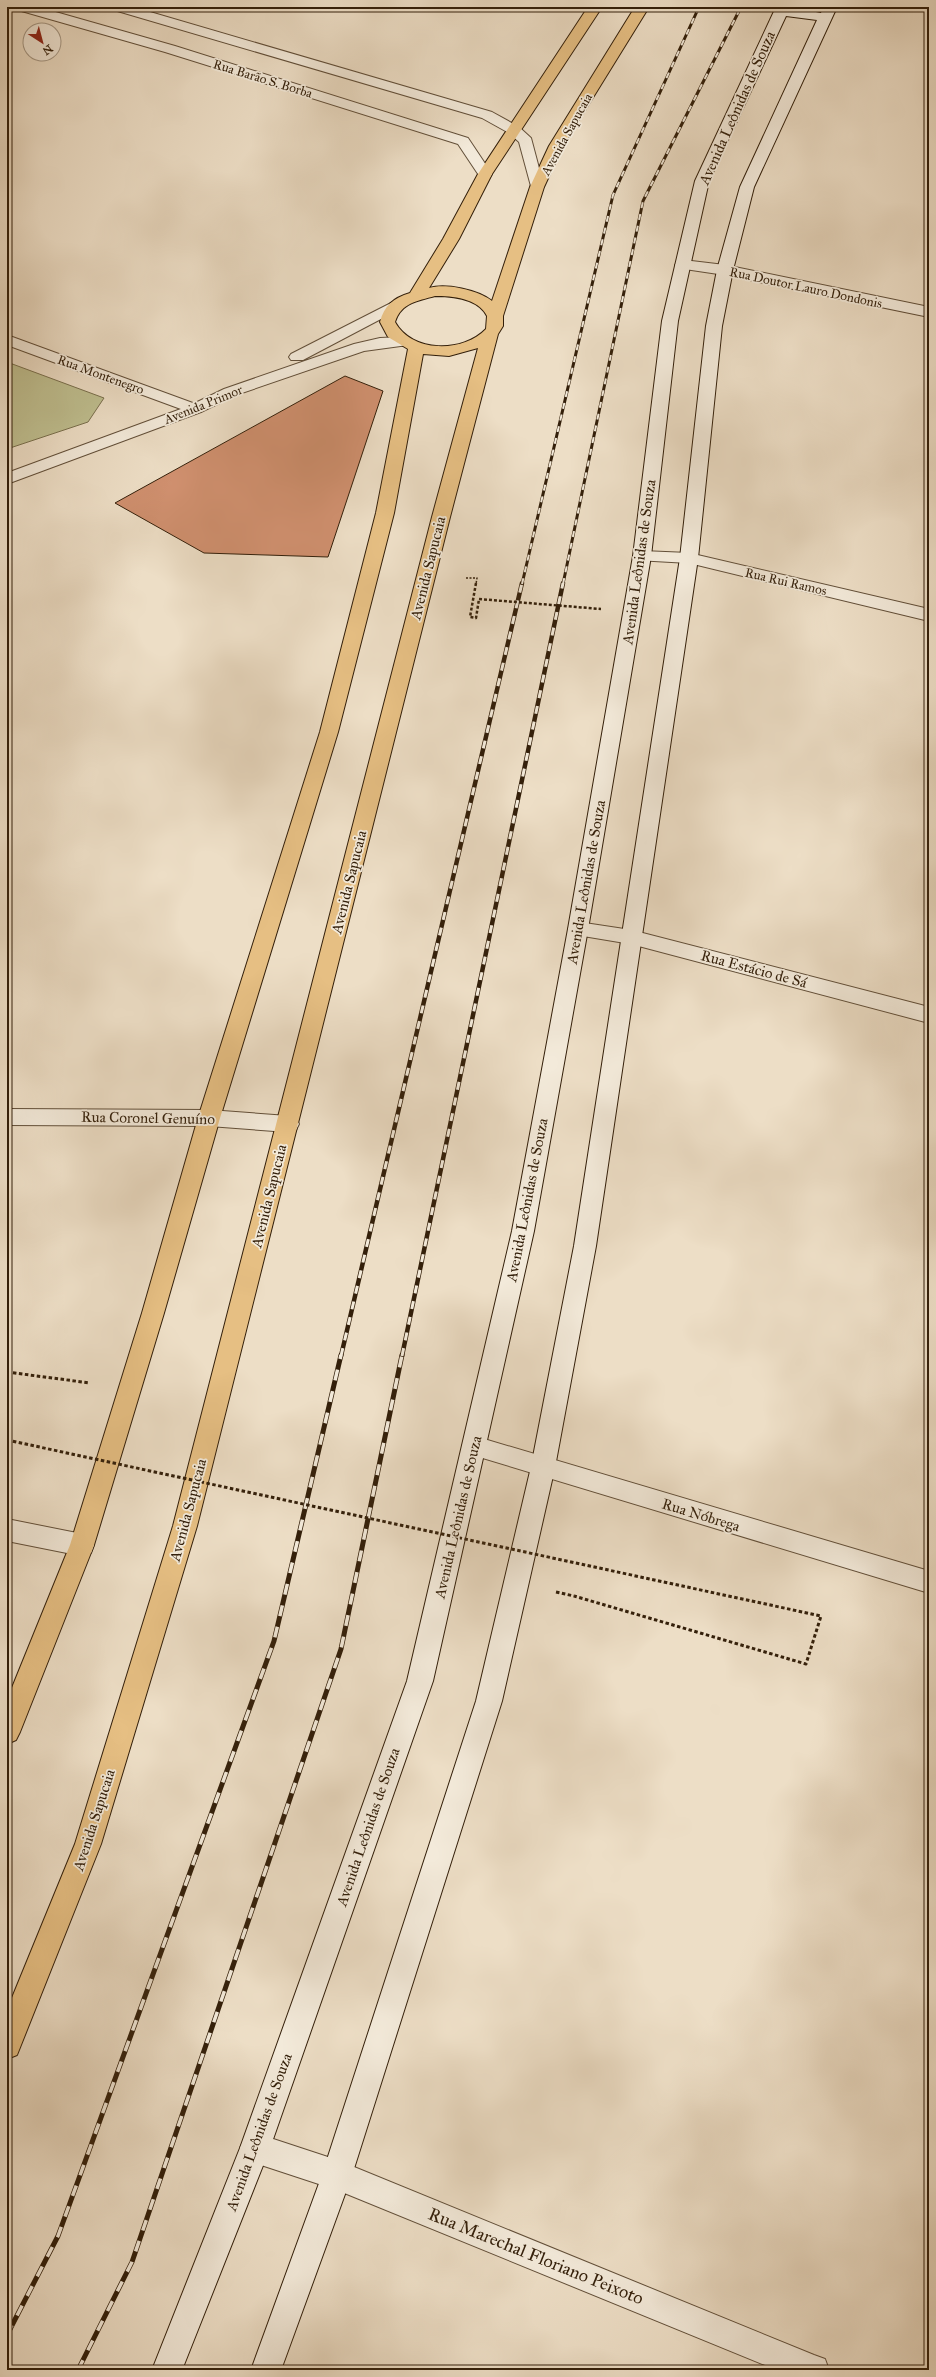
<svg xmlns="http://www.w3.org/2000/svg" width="936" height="2377" font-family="'IM FELL Great Primer',serif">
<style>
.green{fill:#bfbf90;stroke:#796f4d}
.building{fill:#d0906f;stroke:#331f0a}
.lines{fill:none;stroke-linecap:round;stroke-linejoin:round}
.service-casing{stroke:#624f39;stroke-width:2}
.minor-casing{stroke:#624f39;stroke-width:2}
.tertiary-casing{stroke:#624f39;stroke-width:2}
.secondary-casing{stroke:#331f0a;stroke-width:2}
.primary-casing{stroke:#331f0a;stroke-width:2}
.path-far2{stroke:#331f0a;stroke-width:1.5;stroke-dasharray:2 1.5;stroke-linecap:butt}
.path-far1{stroke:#331f0a;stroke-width:2.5;stroke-dasharray:3 2;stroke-linecap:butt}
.path{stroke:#331f0a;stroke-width:3;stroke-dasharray:3.5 2.5;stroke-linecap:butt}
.service{fill:#f3eada;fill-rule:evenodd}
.minor{fill:#f3eada;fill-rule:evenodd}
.tertiary{fill:#f3eada;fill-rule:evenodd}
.secondary{fill:#f3eada;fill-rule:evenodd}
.primary{fill:#e6bf83;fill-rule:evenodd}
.rail-far2-casing{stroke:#331f0a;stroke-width:3}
.rail-far1-casing{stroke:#331f0a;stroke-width:4.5}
.rail-casing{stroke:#331f0a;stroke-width:5}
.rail-far2{stroke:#f3eada;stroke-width:2;stroke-dasharray:6;stroke-linecap:butt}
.rail-far1{stroke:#f3eada;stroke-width:3;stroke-dasharray:8;stroke-linecap:butt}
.rail{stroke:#f3eada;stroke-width:3.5;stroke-dasharray:11;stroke-linecap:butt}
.path-bridge-far1{stroke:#331f0a;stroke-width:2.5;stroke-dasharray:3 2;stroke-linecap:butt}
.path-bridge{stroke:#331f0a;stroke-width:3;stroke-dasharray:3.5 2.5;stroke-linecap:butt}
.labels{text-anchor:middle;stroke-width:3.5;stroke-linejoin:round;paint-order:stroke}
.far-street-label{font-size:13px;fill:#331f0a;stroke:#f3eada}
.street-label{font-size:15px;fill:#331f0a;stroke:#f3eada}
.near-street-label{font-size:18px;fill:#331f0a;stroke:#f3eada}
</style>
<rect width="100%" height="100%" fill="#eddec6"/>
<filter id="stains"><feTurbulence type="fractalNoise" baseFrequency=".005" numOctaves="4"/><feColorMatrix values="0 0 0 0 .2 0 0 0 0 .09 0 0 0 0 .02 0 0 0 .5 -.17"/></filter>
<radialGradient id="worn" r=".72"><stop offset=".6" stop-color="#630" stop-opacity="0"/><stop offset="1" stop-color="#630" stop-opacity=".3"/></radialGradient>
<path class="green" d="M7 362 104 398 88 422 7 449Z"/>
<path class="building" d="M345 376 383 391 328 557 204 553 115 503Z"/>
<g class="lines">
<defs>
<path id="service" d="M7 1519 82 1534 91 1537 94 1545 91 1553 82 1556 7 1541Z"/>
<path id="minor" d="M7 335 201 406 203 409 201 412H189L7 345Z
M578 922 631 930 929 1007V1023L631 944 571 934 568 929 571 924Z
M474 1436 929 1571V1593L466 1453 462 1446 466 1439Z
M255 2133 337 2160 814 2355 825 2359 829 2370H777L337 2190 255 2163 245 2158 240 2148 245 2138Z"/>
<path id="tertiary" d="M16 7H38L175 46 468 138 492 174 490 177H480L458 144 165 52 18 10Z
M112 7H133L492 112 519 127 531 138 544 187 537 191 532 190 519 142 509 133 482 118 114 10Z
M683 260 725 265 929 307V317L725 275 678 268 675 265 678 262Z
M393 302 401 307 398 310 303 360H291L289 357 291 354Z
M402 337 408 339 410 342 408 345 364 351 236 395 201 412 7 484V473L189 406 224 389 354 344 380 338Z
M642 551 689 553 929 609V621L689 563 636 560 633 556 636 552Z
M7 1109 209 1110 288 1116 296 1118 299 1124 296 1130 288 1132 209 1126 7 1125Z"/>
<path id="secondary" d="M776 7H790L821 13 823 7H837L754 187 733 270 722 326 698 558 596 1246 555 1467 502 1701 352 2175 281 2370H251L322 2175 476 1701 531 1467 574 1246 680 558 706 326 717 270 740 187 817 20 786 16 709 181 678 321 651 556 588 929 534 1231 433 1681 270 2148 182 2370H152L240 2148 407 1681 512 1231 568 929 633 556 662 321 695 181Z"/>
<path id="primary" d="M588 7H602L492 174 459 239 429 288C446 283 478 290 492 301L530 187 549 146 635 7H649L563 146 544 187 503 316V326L498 334 450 517 197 1526 101 1844 17 2055 7 2059V2010L75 1844 173 1526 432 517 478 348 449 356 423 354 394 513 338 732 220 1118 164 1313 94 1545 20 1732 16 1740 7 1744V1700L70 1545 142 1313 198 1118 320 732 376 513 408 349 388 337 380 322C384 306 393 298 410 293L443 239 478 174ZM435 296C452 296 478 298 487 316L486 329C463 353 412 353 395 322 401 303 417 301 435 296Z"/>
</defs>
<use href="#service" class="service-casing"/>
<use href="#minor" class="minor-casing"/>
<use href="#tertiary" class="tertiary-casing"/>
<use href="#secondary" class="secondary-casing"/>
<use href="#primary" class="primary-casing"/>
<path class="path-far2" d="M466 578H477L476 584"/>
<path class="path-far1" d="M476 583 470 617 476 618 479 599"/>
<path class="path" d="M7 1372 90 1383
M556 1592 574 1596"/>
<use href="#service" class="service"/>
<use href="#minor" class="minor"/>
<use href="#tertiary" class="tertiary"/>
<use href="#secondary" class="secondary"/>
<use href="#primary" class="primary"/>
<defs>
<path id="rail-far2" d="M522 584 613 195 699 7
M563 584 643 201 741 7"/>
<path id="rail-far1" d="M341 1356 522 583
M402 1356 563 583"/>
<path id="rail" d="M7 2335 58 2236 274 1641 341 1355
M78 2370 132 2262 341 1649 402 1355"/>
</defs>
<use href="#rail-far2" class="rail-far2-casing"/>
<use href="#rail-far1" class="rail-far1-casing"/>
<use href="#rail" class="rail-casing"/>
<use href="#rail-far2" class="rail-far2"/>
<use href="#rail-far1" class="rail-far1"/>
<use href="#rail" class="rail"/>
<path class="path-bridge-far1" d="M479 599 601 609"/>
<path class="path-bridge" d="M7 1440 821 1616 806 1664 574 1596"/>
</g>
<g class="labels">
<g class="far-street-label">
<text transform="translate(263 78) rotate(17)" y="5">Rua Barão S. Borba</text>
<text transform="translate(566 134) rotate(-61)" y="5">Avenida Sapucaia</text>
<text transform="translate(806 287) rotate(12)" y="5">Rua Doutor Lauro Dondonis</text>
<text transform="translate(101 374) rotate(20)" y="5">Rua Montenegro</text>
<text transform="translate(203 404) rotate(-22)" y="5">Avenida Primor</text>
<text transform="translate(786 581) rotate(13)" y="5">Rua Rui Ramos</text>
</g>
<g class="street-label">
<text transform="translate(737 108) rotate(-66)" y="5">Avenida Leônidas de Souza</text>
<text transform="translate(639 562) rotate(-82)" y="5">Avenida Leônidas de Souza</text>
<text transform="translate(428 568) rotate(-76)" y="5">Avenida Sapucaia</text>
<text transform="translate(349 882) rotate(-76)" y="5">Avenida Sapucaia</text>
<text transform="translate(586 882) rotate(-80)" y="5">Avenida Leônidas de Souza</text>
<text transform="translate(754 969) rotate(15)" y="5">Rua Estácio de Sá</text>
<text transform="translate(148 1118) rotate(1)" y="5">Rua Coronel Genuíno</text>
<text transform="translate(269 1196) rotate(-76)" y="5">Avenida Sapucaia</text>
<text transform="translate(527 1200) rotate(-79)" y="5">Avenida Leônidas de Souza</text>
<text transform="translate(188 1510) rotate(-75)" y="5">Avenida Sapucaia</text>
<text transform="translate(701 1515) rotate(17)" y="5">Rua Nóbrega</text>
<text transform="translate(458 1517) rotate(-77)" y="5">Avenida Leônidas de Souza</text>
<text transform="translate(94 1820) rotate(-72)" y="5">Avenida Sapucaia</text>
<text transform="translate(368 1827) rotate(-71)" y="5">Avenida Leônidas de Souza</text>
<text transform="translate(259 2132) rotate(-70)" y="5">Avenida Leônidas de Souza</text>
</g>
<g class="near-street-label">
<text transform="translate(536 2256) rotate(22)" y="6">Rua Marechal Floriano Peixoto</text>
</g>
</g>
<rect width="936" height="2377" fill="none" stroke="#eddec6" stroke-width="24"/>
<rect x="8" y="8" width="920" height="2361" fill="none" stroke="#331f0a" stroke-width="2"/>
<rect x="12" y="12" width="912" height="2353" fill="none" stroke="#331f0a"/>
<g transform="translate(42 42) rotate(144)"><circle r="19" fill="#f3eada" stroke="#a69987"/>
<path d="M0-3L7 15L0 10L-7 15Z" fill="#8f2418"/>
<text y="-6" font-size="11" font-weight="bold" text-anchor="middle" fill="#331f0a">N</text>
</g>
<rect width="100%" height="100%" filter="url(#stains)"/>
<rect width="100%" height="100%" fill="url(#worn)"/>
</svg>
